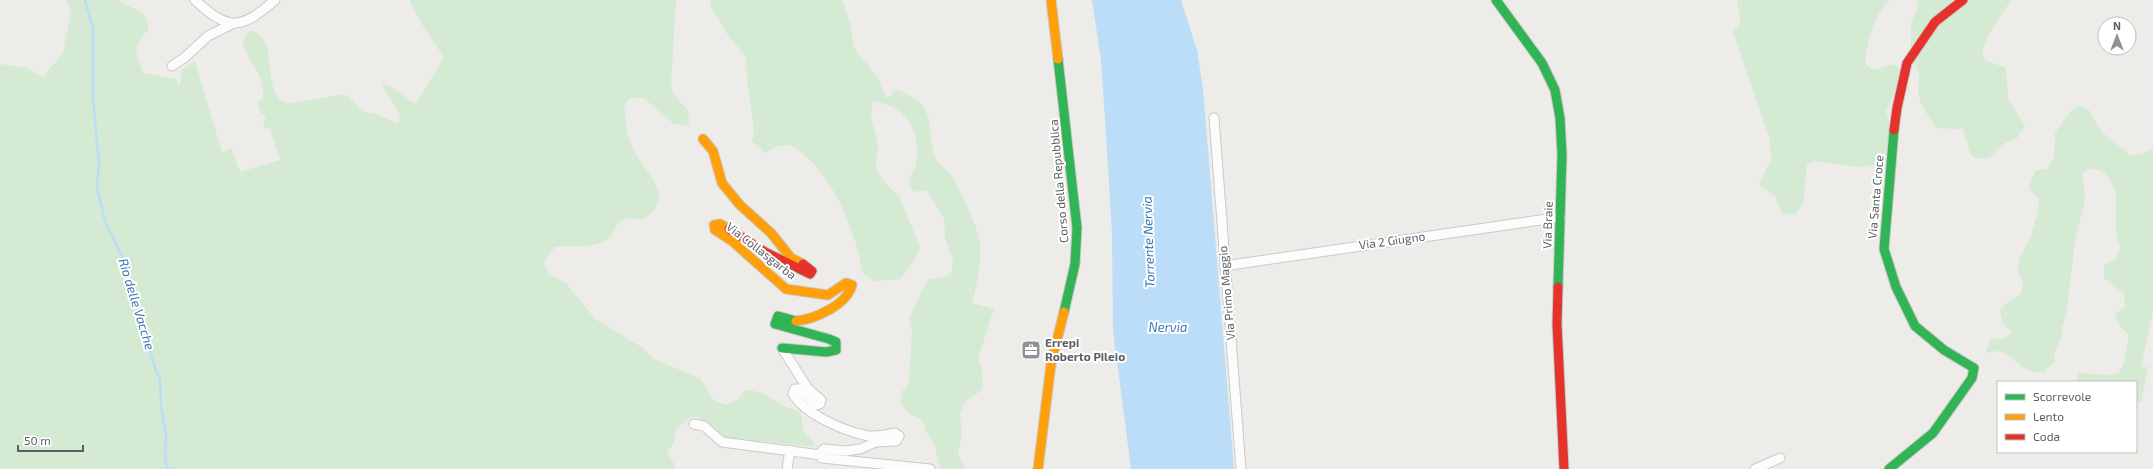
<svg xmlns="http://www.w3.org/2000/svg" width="2153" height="469" font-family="'Exo 2',sans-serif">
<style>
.green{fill:#d4ead3}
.water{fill:#bbddf8}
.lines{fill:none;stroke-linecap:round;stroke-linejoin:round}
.stream{stroke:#bbddf8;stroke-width:2.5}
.street-casing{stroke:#cacaca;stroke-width:11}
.fast-casing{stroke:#c9c9c8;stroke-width:11}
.slow-casing{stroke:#c9c9c8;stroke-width:11}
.jam-casing{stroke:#c9c9c8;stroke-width:11}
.street{stroke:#fcfcfc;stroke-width:9}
.fast{stroke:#30b455;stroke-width:9}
.slow{stroke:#ff9f0a;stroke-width:9}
.jam{stroke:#e5322d;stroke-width:9}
.labels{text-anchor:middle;stroke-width:4;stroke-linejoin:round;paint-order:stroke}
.street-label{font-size:12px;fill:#5c6066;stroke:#fff}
.poi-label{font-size:12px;font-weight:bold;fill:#5c6066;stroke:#fff;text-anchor:start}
.water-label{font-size:13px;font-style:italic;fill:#3d75b7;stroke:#fff}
</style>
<rect width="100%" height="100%" fill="#edece8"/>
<path class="green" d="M67 0H120C129 12 148 4 148 30 131 48 136 51 143 73L176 79 180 87 182 70 195 61 222 152 232 149 240 172 280 160 270 127 265 129 263 121 266 120 264 113 261 114 257 102 263 99C264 73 250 64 242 42L249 31C280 32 261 88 283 102 290 106 334 94 347 95L363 112 377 114 397 124 400 121 399 114 381 83C395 85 403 98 416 104L443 60V56L423 26 409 0H676L671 84 673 93 688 111 690 126 674 124 644 98H630L624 106C626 117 626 131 630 142 639 169 682 196 642 220L631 218 620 220C617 225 614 232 610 237 598 250 571 245 555 247L544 262 548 274 566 283 595 319 643 348 652 358 701 379C710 392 708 401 727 405L738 400 745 390C761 390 773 400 786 407 791 409 796 410 801 413L803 431 813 441 815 447 762 441H729L719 435 697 417H691L676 429 674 442 667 453 675 465V469H0V64L27 68 43 77 63 53 71 14Z
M710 0H842L850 22 854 48 877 77 886 97 892 95 896 90C903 91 906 94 912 97 936 109 927 136 935 157 938 165 947 168 951 175 960 190 976 223 979 239 983 260 977 284 972 303L994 309 978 358 982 370 983 389 964 403 960 414 962 434 958 452 965 469H940L935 446 925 430 924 424 920 419 909 413 901 404 902 391 907 387 909 381 912 331 909 319C917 305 919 292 929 279L947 276 952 272 953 260 945 238 944 219 927 190 915 192C912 189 909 187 909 182 910 175 915 170 916 164 920 143 916 122 896 109 890 105 880 103 873 100L871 118 878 143 876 168 882 179 900 198 920 247 916 258 900 279 874 281 863 274C855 228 832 169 790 145L778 146 765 153 752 141 754 129 747 80 746 56 729 37 711 7Z
M1737 0H1891C1875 9 1864 48 1866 65L1873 70 1894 64 1900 69 1898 85 1886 111 1892 133 1885 163 1859 167 1813 161 1807 165 1803 203 1795 215 1782 213 1775 196 1759 184 1771 160 1770 140 1733 32 1741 23Z
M1917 0H2011L1989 34 1982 53 1985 60 2006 68 2008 99 2025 126 2017 138 2005 143 1989 158H1975L1970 153 1963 129 1936 128 1922 106 1918 93 1919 73 1911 56V23L1919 4Z
M2079 105 2089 110 2102 132 2131 156 2143 154 2153 148V311L2141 367H2148L2141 402H2136V382L2076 381 2079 373C2093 373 2105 377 2119 373L2124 362 2129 336 2120 326 2115 314 2125 307 2124 294 2104 278V265L2116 259 2120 247 2116 234V196L2112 183 2105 173 2093 168 2082 173 2085 198 2075 242 2066 315 2062 327 2061 339 2055 350 2054 362 2044 372C2040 372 2035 372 2032 371 2011 365 2012 345 1985 353L1991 338 2003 340 2012 332 2003 323 2000 310 2009 301 2020 295 2023 283 2018 272 2019 259 2031 236 2038 211 2039 198 2033 194 2029 187 2035 171 2047 169 2054 158 2055 133 2069 113Z"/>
<path class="water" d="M1092 0H1181L1197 50 1203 89 1234 469H1131L1113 330 1112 234 1106 134 1101 61Z"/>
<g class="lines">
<path class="stream" d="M85 0 93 29V99L99 164 97 187 105 221 127 267 137 310 157 374 160 378 161 405 166 435 165 460 168 469"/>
<defs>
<path id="street" d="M195 0C228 31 241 30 275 0
M172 66 184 58 208 36 232 24
M1214 118 1241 469
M1224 266 1561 217
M782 348 808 389 821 400 820 404 816 405 799 389H795L793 394C805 414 842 430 864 435 874 438 885 435 895 433L899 436 896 441 876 442 860 449 846 451 824 449 821 453 822 458 930 469
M694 424 704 426 722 442 821 455
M787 469 790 450
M1755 469 1780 458"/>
<path id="fast" d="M1496 0 1542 63 1555 90 1560 118 1562 155 1558 287
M1058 59 1077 228 1075 264 1064 312
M782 348 826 352 836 350V342L829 339 775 324 778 316 796 321
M1889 469 1933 433 1972 378 1974 368 1944 350 1915 326 1896 287 1884 249 1894 130"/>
<path id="slow" d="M1051 0 1058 59
M703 139 713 151 722 183 740 205 771 233 791 258 803 264
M729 229 720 224 714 225 715 230 732 241 786 289 828 295 846 283 852 285C847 305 815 319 796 321
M1038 469 1051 364 1064 312"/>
<path id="jam" d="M1894 130 1897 108 1907 63 1935 22 1963 0
M729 229 765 252 810 274 812 271 803 264
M1558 287 1557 324 1564 469"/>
</defs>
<use href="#street" class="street-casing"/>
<use href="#fast" class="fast-casing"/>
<use href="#slow" class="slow-casing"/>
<use href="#jam" class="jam-casing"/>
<use href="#street" class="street"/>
<use href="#fast" class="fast"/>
<use href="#slow" class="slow"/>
<use href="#jam" class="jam"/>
</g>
<defs>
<symbol id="office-square" viewBox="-11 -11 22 22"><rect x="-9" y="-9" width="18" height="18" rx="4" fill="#8f9194" stroke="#fff"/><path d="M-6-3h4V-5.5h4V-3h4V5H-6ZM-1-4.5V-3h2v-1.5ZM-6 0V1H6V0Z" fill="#fff"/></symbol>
</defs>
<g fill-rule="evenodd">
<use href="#office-square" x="1020" y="339" width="22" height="22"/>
</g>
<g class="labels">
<g class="street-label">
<text transform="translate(1059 181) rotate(-95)" y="4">Corso della Repubblica</text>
<text transform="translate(1876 197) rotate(-85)" y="4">Via Santa Croce</text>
<text transform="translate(1548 225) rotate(-88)" y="4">Via Braie</text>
<text transform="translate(1392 241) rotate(-8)" y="4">Via 2 Giugno</text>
<text transform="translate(761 251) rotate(38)" y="4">Via Collasgarba</text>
<text transform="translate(1227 293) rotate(-95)" y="4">Via Primo Maggio</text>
</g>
<g class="poi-label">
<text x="1045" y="347">Errepi<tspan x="1045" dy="14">Roberto Pileio</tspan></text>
</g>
<g class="water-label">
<text transform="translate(1148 242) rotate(-92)" y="5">Torrente Nervia</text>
<text transform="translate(137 304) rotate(73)" y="5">Rio delle Vacche</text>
<text x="1168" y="332">Nervia</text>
</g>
</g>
<rect x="1997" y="381" width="140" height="72" fill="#ffffff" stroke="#bebfc2"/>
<rect x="2005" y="394" width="20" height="6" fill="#30b455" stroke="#bebfc2"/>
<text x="2033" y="401" font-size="12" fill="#5c6066">Scorrevole</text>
<rect x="2005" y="414" width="20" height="6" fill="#ff9f0a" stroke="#bebfc2"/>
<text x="2033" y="421" font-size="12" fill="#5c6066">Lento</text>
<rect x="2005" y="434" width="20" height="6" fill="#e5322d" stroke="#bebfc2"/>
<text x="2033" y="441" font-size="12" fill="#5c6066">Coda</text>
<g transform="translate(2117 36)"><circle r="19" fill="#ffffff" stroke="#bebfc2"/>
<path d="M0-3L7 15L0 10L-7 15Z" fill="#8f9194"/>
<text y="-6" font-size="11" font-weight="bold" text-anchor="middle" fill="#5c6066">N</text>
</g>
<path d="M18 445v6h65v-6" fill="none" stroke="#5c6066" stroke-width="2"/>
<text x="24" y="445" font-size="12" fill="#5c6066" stroke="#ffffff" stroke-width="3" paint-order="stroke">50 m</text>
</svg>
